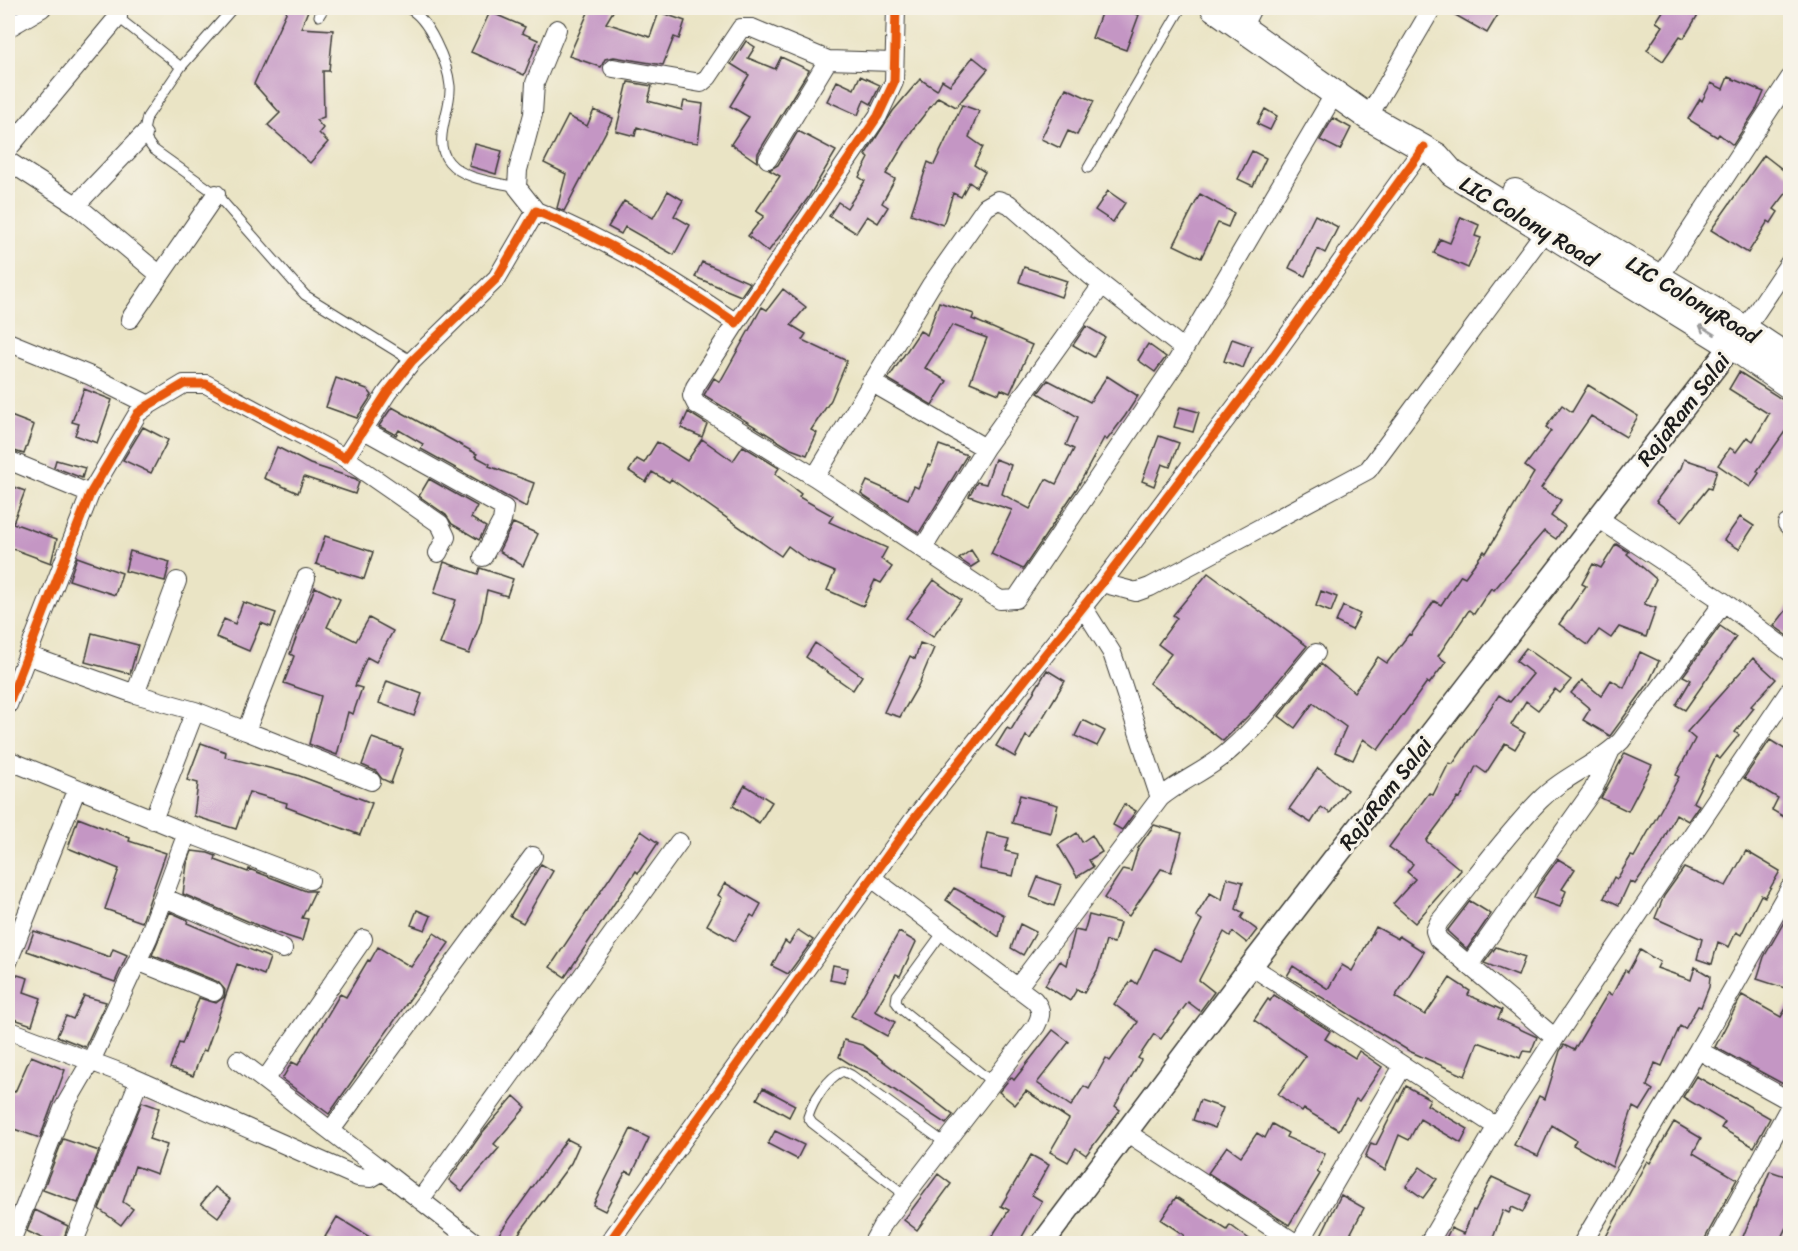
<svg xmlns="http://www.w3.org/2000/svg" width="1798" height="1251" font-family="Sriracha,sans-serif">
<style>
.building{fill:#c496c4}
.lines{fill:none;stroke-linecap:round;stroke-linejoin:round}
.service-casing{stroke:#3b3a35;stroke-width:11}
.minor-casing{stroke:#3b3a35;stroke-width:20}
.tertiary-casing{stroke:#3b3a35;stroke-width:25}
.secondary-casing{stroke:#3b3a35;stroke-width:28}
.service{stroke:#fff;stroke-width:9}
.minor{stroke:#fff;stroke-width:18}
.tertiary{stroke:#fff;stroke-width:22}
.secondary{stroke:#fff;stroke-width:26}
.cycleway-casing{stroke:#f7f3e8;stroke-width:13}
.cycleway{stroke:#e8590c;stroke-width:9}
.oneway{stroke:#999}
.labels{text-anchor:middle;stroke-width:6;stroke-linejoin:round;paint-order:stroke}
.street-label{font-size:22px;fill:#1c1c1c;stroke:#f7f3e8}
</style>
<rect width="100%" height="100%" fill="#f7f3e8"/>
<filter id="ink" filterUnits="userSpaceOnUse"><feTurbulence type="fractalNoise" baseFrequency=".0167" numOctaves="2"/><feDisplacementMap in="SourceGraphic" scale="12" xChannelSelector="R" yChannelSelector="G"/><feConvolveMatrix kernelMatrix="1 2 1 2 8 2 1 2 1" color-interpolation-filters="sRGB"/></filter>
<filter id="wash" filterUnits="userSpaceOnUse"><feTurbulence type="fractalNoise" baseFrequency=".008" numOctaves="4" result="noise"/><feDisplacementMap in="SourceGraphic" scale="24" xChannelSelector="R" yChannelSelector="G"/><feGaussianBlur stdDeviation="1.35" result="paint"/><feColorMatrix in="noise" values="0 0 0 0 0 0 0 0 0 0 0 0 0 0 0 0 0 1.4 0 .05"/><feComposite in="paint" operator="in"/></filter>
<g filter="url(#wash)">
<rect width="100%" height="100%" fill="#eae4c5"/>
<g id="blocks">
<path class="building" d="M288 8H309L301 28 333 30 329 71H323L324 117 316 120 323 128 319 133 328 142 310 163 268 125 280 113 254 84Z
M590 8H615L606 23 650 37 659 12 685 21 679 39 674 37 663 65 614 57 605 59 601 67 569 56Z
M1103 8H1117L1139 15 1126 50 1092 38Z
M1443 8H1502L1487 33Z
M1665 8H1702L1684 38 1680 36 1663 61 1647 50 1663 26 1656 22Z
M490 12 525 27 522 33 538 40 524 75 471 52Z
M746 41 755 47 748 58 775 69 781 57 809 70 758 153 757 162 731 144 749 117 730 106 749 75 731 64Z
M973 57 988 69 956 107 938 97 913 129 886 174 895 179 882 203 888 207 878 223 867 216 856 233 829 216 838 202 847 208 865 181 859 177 869 158 865 155 893 111 920 79 937 90 942 80 950 85Z
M860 76 880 85 871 104 864 100 858 115 827 101 837 81 854 89Z
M1728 77 1764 92 1757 108 1733 145 1719 134 1717 137 1688 119 1700 99 1702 101 1711 83 1723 89Z
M628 82 652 86 648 101 682 110 684 101 703 104 698 143 678 140 637 127 635 136 616 131Z
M1066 88 1094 101 1077 135 1068 131 1060 148 1041 139Z
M962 105 979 111 969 137 983 147 974 165 985 172 976 187 969 182 961 197 953 193 943 225 911 214 928 162 934 165Z
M1265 109 1277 116 1270 130 1257 124Z
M594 110 613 118 564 211 557 208 566 174 544 163 568 116 587 126Z
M1333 118 1351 128 1340 150 1320 140Z
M798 131 836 151 808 198 768 252 748 236 764 216 756 211 780 176 769 170 778 165Z
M475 144 502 151 496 174 469 166Z
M1252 151 1266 158 1253 186 1238 179Z
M1764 155 1791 176V187L1774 209 1778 212 1771 223 1768 221 1748 253 1711 230Z
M668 191 683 200 674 216 690 225 674 255 625 227 621 234 608 227 624 201 653 218Z
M1108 191 1125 203 1113 222 1095 210Z
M1200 194 1234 213 1228 227 1218 223 1201 258 1174 245Z
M1315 215 1338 227 1325 253 1318 249 1305 276 1289 268Z
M1461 217 1479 225 1475 236 1481 238 1468 268 1434 253 1440 239 1450 243Z
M702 262 750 283 741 296 695 277Z
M1024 267 1067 281 1061 297 1019 282Z
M783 289 806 307 791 325 806 334 802 340 847 361 831 400 811 430 817 433 807 455 791 449 704 395 714 378 720 382 762 307 767 310Z
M939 302 974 314 972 319 1032 345 1010 393 1001 389 999 394 970 382 987 338 952 325 925 368 947 381 932 405 888 379 920 331 927 335Z
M1086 326 1105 337 1094 357 1073 345Z
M1232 339 1252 346 1243 368 1224 361Z
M1148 344 1166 357 1155 372 1138 360Z
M1739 372 1791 405V423L1757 471 1759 473 1750 487 1718 465 1730 448 1736 452 1747 437 1753 441 1769 414 1729 389Z
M1107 376 1138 396 1125 416 1107 440 1104 438 1077 488 1023 569 991 554 1012 510 969 496 977 482 986 484 995 459 1011 465 1002 494 1030 509 1046 479 1056 484 1074 449 1066 445 1078 417 1038 393 1048 380 1090 402Z
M336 378 367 389 372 395 357 418 326 407Z
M1588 385 1638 416 1626 437 1591 416 1541 488 1561 500 1551 516 1565 526 1556 539 1544 531 1494 590 1491 588 1474 614 1469 610 1438 656 1446 662 1429 684 1427 682 1378 750 1363 739 1353 760 1335 752 1346 727 1313 703 1295 728 1279 716 1321 664 1354 692 1378 657 1387 663 1409 634 1411 635 1434 601 1441 605 1461 575 1465 577 1484 551 1486 553 1534 473 1525 466 1551 431 1546 427 1562 405 1572 412Z
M84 389 112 400 97 443 75 435 79 424 72 422Z
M392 407 477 454 475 456 490 464 489 466 534 483 526 507 421 449 423 444 399 430 396 435 379 426Z
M1180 407 1199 412 1193 432 1174 427Z
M688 412 707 424 702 437 681 428Z
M8 415 34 425 24 454 8 449Z
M143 427 168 440 151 473 123 460Z
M1159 436 1179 443 1170 467 1162 464 1154 486 1142 481Z
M702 439 733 461 743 446 779 468 775 474 801 494 799 497 833 516 829 522 887 548 881 559 892 567 881 583 875 580 863 606 827 590 835 572 807 560 788 546 781 556 671 479 669 482 652 472 646 482 629 471 637 459 644 463 657 442 687 461Z
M939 445 967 455 919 533 861 494 867 481 908 499 914 486 918 488 928 465 931 466Z
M277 447 310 464 356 479 359 482 355 494 304 477 298 493 264 478Z
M1684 459 1717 470 1711 489 1708 488 1682 521 1656 501 1681 468Z
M56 460 85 468 82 478 54 467Z
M429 479 477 506 471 518 486 527 479 540 452 524 446 515 419 496Z
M8 485 25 491 13 523 57 539 51 563 8 547Z
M1740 517 1754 526 1739 549 1724 540Z
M513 523 538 534 523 566 499 551Z
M325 536 373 552 364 579 316 564Z
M1616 544 1629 552 1627 554 1656 579 1644 604 1656 608 1646 637 1619 627 1611 638 1599 630 1588 645 1559 624 1586 586 1582 584 1593 564 1601 568Z
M971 550 979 562 971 567 959 559Z
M130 551 170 562 165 581 125 571Z
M77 557 122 573 115 595 69 580Z
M444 562 478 574 480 568 513 579 507 596 487 590 481 621 469 654 440 644 456 600 434 593Z
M1208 573 1307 646 1255 709 1223 741 1149 683 1171 654 1158 644 1177 618 1173 615Z
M934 580 961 600 933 637 906 618Z
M315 587 340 599 327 627 356 641 369 618 393 631 376 662 367 657 355 686 362 688 353 714 348 712 337 755 309 744 321 696 284 683 294 656 290 654Z
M1321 591 1337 597 1331 612 1316 606Z
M243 602 276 613 271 627 261 623 249 651 216 637 224 619 235 624Z
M1791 604V638L1774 626Z
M1343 606 1360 614 1352 630 1336 622Z
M1720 626 1736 637 1685 710 1676 705 1691 680 1683 676Z
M92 633 138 645 130 674 85 662Z
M815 643 862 676 853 690 806 657Z
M920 643 934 648 918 686 900 717 884 712 910 656 915 659Z
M1526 648 1571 680 1560 693 1555 689 1538 710 1526 701 1511 725 1525 733 1515 749 1505 743 1486 773 1476 766 1460 799 1458 798 1426 841 1461 870 1415 923 1393 904 1415 879 1407 872 1413 864 1389 847 1429 793 1433 795 1449 763 1453 764 1499 695 1510 702 1533 674 1516 661Z
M1640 652 1659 661 1648 684 1610 736 1583 720 1590 709 1571 693 1582 680 1601 696 1611 680 1624 688Z
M1753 658 1776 679 1751 706 1754 708 1735 732 1739 735 1720 759 1716 756 1693 802 1699 805 1688 821 1676 814 1658 851 1635 884 1630 881 1619 905 1604 898 1614 877 1617 879 1631 856 1634 857 1679 777 1676 775 1695 739 1687 732Z
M1047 670 1065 681 1030 739 1026 736 1015 757 996 746 1007 728 1011 730Z
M387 681 422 694 414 716 379 703Z
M1083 720 1105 731 1097 746 1075 736Z
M372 738 403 749 391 783 382 779 376 771 362 765Z
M1770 740 1791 753V821L1772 810 1778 798 1744 778Z
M201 743 226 752 225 757 297 775 372 803 360 835 286 807 287 803 249 792 236 829 194 816 198 783 187 780Z
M1625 753 1652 765 1628 811 1601 798Z
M1318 768 1347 790 1330 813 1321 807 1311 823 1289 809Z
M745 785 772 802 759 823 733 806Z
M1020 795 1058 805 1051 833 1012 823Z
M1124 804 1136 811 1122 830 1113 825Z
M78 818 130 838 129 841 166 853 142 922 105 909 119 869 68 848Z
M1154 825 1182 833 1171 872 1161 869 1129 916 1104 898 1123 869 1131 871 1138 848Z
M641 831 658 843 638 873 636 871 565 977 550 967Z
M987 833 1009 838 1005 851 1018 854 1013 876 979 869Z
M1077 833 1082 842 1092 835 1102 852 1089 860 1093 867 1077 877 1058 845Z
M192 851 208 853 216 856 215 860 248 872 249 869 306 891H315L302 918 308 919 302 941 271 931 183 894 187 864Z
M1746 851 1780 871 1765 897 1761 895 1741 935 1736 932 1729 947 1718 942 1712 964 1697 959 1702 939 1655 918 1664 896 1684 868 1726 886Z
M1558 859 1575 869 1562 889 1566 891 1560 907 1534 898 1538 887Z
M541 864 553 871 523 923 510 916Z
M1038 877 1061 885 1054 906 1030 897Z
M1227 878 1243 882 1236 909 1244 913 1241 918 1257 930 1247 943 1233 932 1230 936 1224 932 1199 980 1214 992 1200 1011 1188 1002 1161 1039 1154 1034 1138 1058 1141 1060 1115 1106 1120 1110 1086 1155 1076 1148 1068 1162 1050 1152 1069 1119 1026 1091 1015 1105 999 1092 1011 1077 1014 1080 1053 1030 1069 1042 1037 1083 1071 1106 1084 1086 1089 1089 1106 1058 1110 1061 1138 1022 1114 1004 1132 980 1137 984 1154 948 1181 961 1202 920 1196 916 1210 893 1222 900Z
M725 883 761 904 754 917 751 915 735 941 707 925 722 898 718 895Z
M954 888 1004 915 999 937 946 900Z
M1470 901 1491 914 1467 949 1447 931Z
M417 910 431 916 425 930 411 925Z
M1791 910V990L1757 979 1764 957Z
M170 912 188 920 187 923 270 958 264 975 237 964 206 1051 203 1050 193 1076 170 1068 179 1043 182 1044 199 998 216 1003 224 997 225 990 218 982 152 955Z
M1089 915 1120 923 1114 943 1106 941 1098 969 1084 993 1077 989 1070 1001 1045 985 1060 961 1066 965 1075 930 1084 932Z
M1020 924 1036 932 1023 955 1011 948Z
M1376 927 1398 939 1399 936 1424 952 1395 997 1425 1015 1450 978 1470 991 1468 995 1502 1010 1498 1019 1537 1037 1531 1052 1523 1051 1520 1058 1478 1042 1465 1076 1409 1051 1287 976 1293 966 1328 989 1342 965 1352 971Z
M798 930 813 940 788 974 772 966 785 941 789 944Z
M34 931 110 957 113 949 127 955 115 982 27 951Z
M899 932 916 942 900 976 896 974 875 1011 895 1022 887 1036 851 1016Z
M434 933 449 943 329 1114 282 1079 292 1062 298 1065 340 994 346 997 368 960 370 961 378 947 411 967Z
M1496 947 1525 957 1518 976 1484 963Z
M1640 950 1660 962 1657 968 1691 980 1695 967 1710 976 1709 987 1701 1007 1698 1006 1685 1029 1680 1026 1662 1066 1655 1063 1647 1086 1653 1090 1640 1111 1633 1107 1612 1167 1573 1145 1576 1140 1552 1125 1538 1156 1514 1145 1539 1096 1545 1099 1560 1051 1564 1045 1574 1050 1608 993 1612 995 1625 970 1628 972Z
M833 965 848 968 845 983 830 980Z
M14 974 28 978 24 992 41 998 32 1025 8 1017V995Z
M1274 995 1330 1031 1325 1039 1355 1058 1359 1051 1382 1067 1359 1101 1356 1099 1339 1130 1304 1109 1302 1112 1278 1094 1306 1056 1254 1020 1268 999 1270 1001Z
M1742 995 1781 1017 1791 1000V1075L1785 1085 1715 1047Z
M84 996 106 1002 85 1047 57 1036 66 1016 73 1019Z
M844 1040 862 1045 953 1115 946 1124 867 1072 855 1067 839 1057Z
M31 1056 65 1070 40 1138 8 1127V1090L15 1092Z
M1696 1076 1770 1118 1754 1147 1721 1128 1725 1122 1683 1097Z
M1406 1086 1430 1099 1427 1105 1468 1129 1461 1143 1420 1119 1409 1140 1399 1135 1385 1170 1365 1158 1371 1143 1376 1145Z
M763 1088 795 1105 789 1117 757 1099Z
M514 1096 526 1107 494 1144 499 1148 462 1191 449 1180 482 1133Z
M1200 1100 1223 1108 1215 1128 1193 1120Z
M142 1102 159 1108 149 1139 167 1145 157 1174 135 1166 123 1202 133 1209 121 1225 99 1209Z
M1674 1122 1701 1138 1693 1153 1737 1179 1702 1244H1602L1647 1161 1650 1163Z
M1272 1124 1288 1133 1286 1137 1325 1154 1317 1172 1320 1174 1289 1225 1208 1173 1227 1146 1241 1156 1257 1133 1265 1138Z
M631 1129 649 1138 632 1174 626 1171 605 1211 593 1205Z
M775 1131 804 1145 797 1159 768 1144Z
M63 1139 99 1151 78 1203 43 1190Z
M567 1139 579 1145 571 1163 511 1244H504L496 1238Z
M1031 1155 1049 1165 1032 1195 1042 1201 1018 1244H987L1009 1210 1001 1206Z
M1420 1167 1437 1179 1423 1198 1406 1186Z
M1770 1171 1791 1178V1219L1779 1244H1740Z
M938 1174 951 1184 917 1230 904 1220Z
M1492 1177 1531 1195 1523 1212 1512 1207 1509 1213 1503 1210 1491 1244H1443L1451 1228 1464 1234 1473 1210 1475 1211Z
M215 1187 231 1199 218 1217 201 1204Z
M1341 1195 1364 1208 1345 1244H1327L1319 1239Z
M1176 1197 1227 1230 1230 1225 1256 1244H1178L1184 1235 1161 1220Z
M35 1210 68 1226 62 1244H54L27 1231Z
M337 1217 381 1244H337L325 1237Z"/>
</g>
</g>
<g filter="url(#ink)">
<use href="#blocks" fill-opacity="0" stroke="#3b3a35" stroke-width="1.5"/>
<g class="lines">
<defs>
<path id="service" d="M106 8 181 67 147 117 143 135 153 149 216 194 305 295 412 361
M407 8C428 16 448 64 450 86 452 110 431 141 449 162 464 180 496 182 517 187
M319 16 324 8
M181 67 233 8
M1088 168 1181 8
M943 932 897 995 896 1002 901 1009 992 1082
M905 1195 812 1123 808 1117C813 1101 828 1077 843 1071L851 1075 945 1143"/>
<path id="minor" d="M8 28 42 8
M1242 28 1252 8
M613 68 701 83 708 77 741 28H752L828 60 893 62
M1368 117 1432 8
M8 149 118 17
M768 159 828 60
M8 161 76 205 160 275
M76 205 143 135
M536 211 517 187 518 170 533 114 535 83 557 29
M1653 287 1790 78
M130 319 216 194
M736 323 695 387 692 396 696 404 815 477 1000 600 1016 599 1177 361 1335 93
M1745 329 1790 262
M8 342 91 376 149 405
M871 382 985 448 1102 285
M364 430 504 508 502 521 483 557
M345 458 440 524 446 537 438 553
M8 460 90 494
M815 477 931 285 986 207 998 200 1009 204 1091 276 1184 349
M1598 518 1724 602
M1787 524 1790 527
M923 548 985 448
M1102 583 1136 592 1150 587 1368 470 1551 223
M1083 607 1112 653 1160 798
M27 655 135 694 195 711 153 820
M135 694 177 581
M8 705 90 494 138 413 149 405 184 384H206L345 458 387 393 412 361 497 278 536 211C608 240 673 280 736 323L878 116 894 82 896 8
M195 711 246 731 306 578
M246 731 371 781
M8 760 187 833 148 938 91 1061 63 1109 10 1244
M187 833 310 880
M872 878 1034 1000C1043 1010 1041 1016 1036 1026L883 1224 872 1244
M165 898 283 949
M137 961 214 992
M8 962 77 788
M1469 965 1593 790 1610 752
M1251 966 1497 1127
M1017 988 1160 798C1181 780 1209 770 1229 751 1262 723 1288 686 1316 653
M8 1030 127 1075 358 1177 371 1178 383 1171 477 1244
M1555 1038 1438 939 1435 931 1439 922C1472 882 1503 838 1539 801 1563 776 1597 765 1621 741L1724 602 1790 652
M1698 1050 1790 1101
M238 1060 383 1171
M265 1080 363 939
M331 1130 533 856
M1126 1132 1297 1244
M420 1200 679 842
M73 1244 139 1081
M608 1244 914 819 1102 583 1258 377 1424 147
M1299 1244 1403 1066
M1428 1244 1493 1133 1555 1038 1790 690
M1582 1244 1698 1050 1790 888
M1715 1244 1790 1106"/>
<path id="tertiary" d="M1042 1244 1251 966 1743 331"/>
<path id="secondary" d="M1214 8 1368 117 1437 156 1452 173 1732 346 1790 386
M1515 192 1745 329 1790 359"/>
</defs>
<use href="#service" class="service-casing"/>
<use href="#minor" class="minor-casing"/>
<use href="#tertiary" class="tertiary-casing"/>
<use href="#secondary" class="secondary-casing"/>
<use href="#service" class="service"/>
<use href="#minor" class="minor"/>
<use href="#tertiary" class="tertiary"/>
<use href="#secondary" class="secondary"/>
<defs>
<path id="cycleway" d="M8 705 90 494 138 413 149 405 184 384H206L345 458 387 393 412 361 497 278 536 211C608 240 673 280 736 323L878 116 894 82 896 8
M608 1244 914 819 1102 583 1258 377 1424 147"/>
</defs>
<use href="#cycleway" class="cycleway-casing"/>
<use href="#cycleway" class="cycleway"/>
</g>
<defs><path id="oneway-shaft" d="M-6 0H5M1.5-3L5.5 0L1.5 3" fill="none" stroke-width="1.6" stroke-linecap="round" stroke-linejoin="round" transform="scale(1.5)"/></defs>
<use class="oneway" href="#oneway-shaft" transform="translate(1707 330) rotate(-148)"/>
</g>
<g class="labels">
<g class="street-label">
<text transform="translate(1529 221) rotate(31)" y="8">LIC Colony Road</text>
<text transform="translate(1693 299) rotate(31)" y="8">LIC ColonyRoad</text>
<text transform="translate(1683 409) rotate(-52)" y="8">RajaRam Salai</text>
<text transform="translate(1385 793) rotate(-52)" y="8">RajaRam Salai</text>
</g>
</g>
<rect width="1798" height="1251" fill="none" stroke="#f7f3e8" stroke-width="30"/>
</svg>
